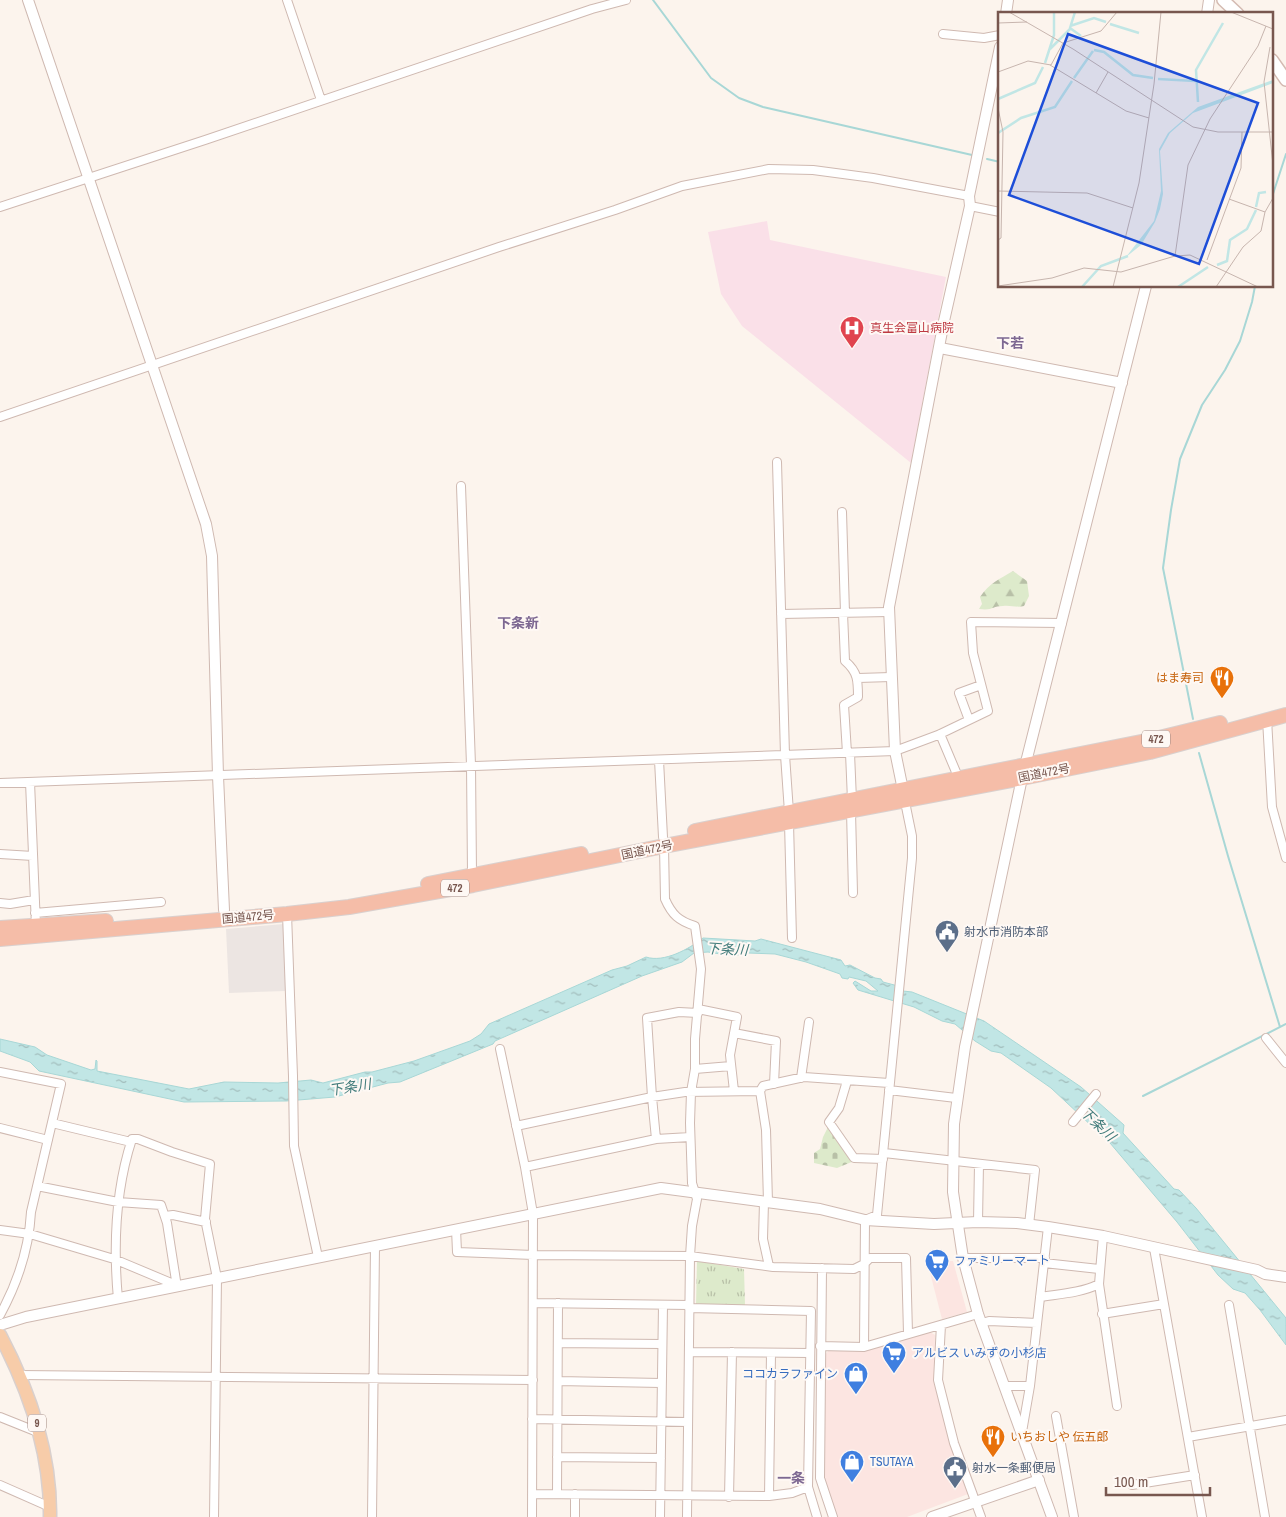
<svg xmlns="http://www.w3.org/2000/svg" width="1286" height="1517" font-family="'Archivo Narrow','Noto Sans JP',sans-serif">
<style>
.commercial{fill:#fce5e1}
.industrial{fill:#ece5e2}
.medical{fill:#fae0e8}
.grass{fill:url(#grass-tufts)}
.forest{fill:url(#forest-firs)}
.cemetery{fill:url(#cemetery-stones)}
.water{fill:url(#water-ripples);stroke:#a8d7d6}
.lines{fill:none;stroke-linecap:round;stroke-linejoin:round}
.stream{stroke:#a8d7d6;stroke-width:2}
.minor-casing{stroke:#cfb9b1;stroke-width:10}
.tertiary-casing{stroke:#cfb9b1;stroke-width:12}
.secondary-casing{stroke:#d4bbb2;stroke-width:14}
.primary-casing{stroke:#d9d0ce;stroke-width:15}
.trunk-casing{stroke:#d9d0ce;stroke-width:16}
.minor{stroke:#fff;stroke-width:8}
.tertiary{stroke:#fff;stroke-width:10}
.secondary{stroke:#fff;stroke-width:11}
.primary{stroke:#f7cca9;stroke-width:12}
.trunk{stroke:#f5bda8;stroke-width:14}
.labels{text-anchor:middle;stroke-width:4;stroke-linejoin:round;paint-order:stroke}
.shield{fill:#fef8f4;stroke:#a08780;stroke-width:1}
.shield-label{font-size:11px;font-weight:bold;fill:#78574f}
.health-label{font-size:12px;fill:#be3a42;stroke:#fef8f4;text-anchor:start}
.food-label{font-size:12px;fill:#c56008;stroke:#fef8f4;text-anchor:end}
.street-label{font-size:12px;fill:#78574f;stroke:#fef8f4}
.service-label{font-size:12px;fill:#4e5e75;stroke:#fef8f4;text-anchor:start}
.shop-label{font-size:12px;fill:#366cbe;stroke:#fef8f4;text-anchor:start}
.neighbourhood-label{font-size:14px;font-weight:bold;fill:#7d6892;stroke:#fef8f4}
.water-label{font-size:14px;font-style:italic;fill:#427c7b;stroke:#fef8f4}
.inset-river{fill:none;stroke:#c1e6e5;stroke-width:2.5}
.inset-road{fill:none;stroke:#c7b5ae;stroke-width:1}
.view{fill:#1d4ed8;fill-opacity:0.15;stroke:#1d4ed8;stroke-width:2.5}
.inset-edge{fill:none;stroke:#78574f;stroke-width:2.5}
</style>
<defs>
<pattern id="grass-tufts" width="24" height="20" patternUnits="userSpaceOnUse" patternTransform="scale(1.25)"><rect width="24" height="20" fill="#ddeacb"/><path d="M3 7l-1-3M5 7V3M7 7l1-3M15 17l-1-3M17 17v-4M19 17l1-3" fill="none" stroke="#b8c0a7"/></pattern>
<pattern id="forest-firs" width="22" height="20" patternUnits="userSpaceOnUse" patternTransform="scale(1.25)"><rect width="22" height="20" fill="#ddeacb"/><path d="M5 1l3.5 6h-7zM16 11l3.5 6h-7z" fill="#b8c0a7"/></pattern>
<pattern id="cemetery-stones" width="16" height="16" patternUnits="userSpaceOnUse" patternTransform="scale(1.25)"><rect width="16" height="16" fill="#ddeacb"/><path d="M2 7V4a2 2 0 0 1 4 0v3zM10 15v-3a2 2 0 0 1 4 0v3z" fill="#b8c0a7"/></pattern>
<pattern id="water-ripples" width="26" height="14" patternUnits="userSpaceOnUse" patternTransform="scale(1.25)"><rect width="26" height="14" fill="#c1e6e5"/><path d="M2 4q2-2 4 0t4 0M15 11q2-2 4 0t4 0" fill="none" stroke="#a2bdbc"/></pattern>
</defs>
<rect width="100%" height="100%" fill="#fcf4ed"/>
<path class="commercial" d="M927 1261H953L967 1312 942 1319Z
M930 1332 935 1335 934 1381 950 1444 968 1494 907 1517H836L825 1483V1355L829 1350H868Z"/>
<path class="industrial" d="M284 924 286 991 229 993 226 929Z"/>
<path class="medical" d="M767 221 770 240 946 277 911 463 742 326 721 294 708 232Z"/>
<path class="grass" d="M697 1261 744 1269 745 1305 696 1306Z"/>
<path class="forest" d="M1013 571 1027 581 1029 596 1024 606C1017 608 1011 605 1003 606 992 606 993 611 979 609L982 604 980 597C989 583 1000 579 1013 571Z"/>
<path class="cemetery" d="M829 1125 854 1161 837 1168 814 1163V1153L820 1149 823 1137Z"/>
<path class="water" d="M703 938 755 941 761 939 841 960 845 966 850 965 875 978 881 979 883 982 898 986 903 991 912 992 984 1021 1081 1087 1124 1125 1123 1133 1174 1189 1179 1190 1196 1208 1286 1318V1345L1260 1310 1245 1293 1233 1289 1218 1275 1177 1222 1110 1143 1051 1088 1001 1053 991 1051 975 1041 955 1024 942 1021 914 1007 858 990 853 983 855 981 871 991H878L866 981 849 977 848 979 842 978 840 974 806 962 775 954 748 953 733 956 708 952 694 953 682 962 642 976 495 1041 493 1044 400 1082 388 1083 335 1097 286 1101 184 1102 39 1071 30 1062 0 1051V1039L35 1047 47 1055 91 1070 95 1069 96 1060 97 1061V1071L189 1089 224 1082 278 1083 311 1080 323 1083 365 1072H372L414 1061 470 1041 481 1034 489 1024 612 970 627 966 646 957C664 963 689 949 703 938Z"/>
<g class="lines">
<path class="stream" d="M653 0 711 78 739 98 763 107 972 155
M987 159 1000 162
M1272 197 1286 154
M1193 719 1163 568 1171 510 1180 459 1202 405 1225 370 1240 341 1252 302 1255 286
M1199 753 1228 856 1280 1027
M1143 1096 1286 1024"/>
<defs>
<path id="minor" d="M287 0 321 100
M943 34 984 38 1000 35
M970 206 1000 212
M0 207 205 140 592 9 626 0
M0 417 499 247 615 210 682 186 769 169 813 170 873 178 969 196
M777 462 785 755 789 812
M461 486 471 765 472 874
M842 512 845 613
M843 613 845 661C858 672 858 681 858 697L844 705 847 753
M781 614 889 612
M858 678 891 677
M1267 719 1272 807 1286 858
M969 720 959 693 981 685
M940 734 959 779
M850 753 852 800
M659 760 663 837
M30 782 36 926
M0 783 895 751 938 735 988 711 973 653 971 622 1062 623
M851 811 853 893
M789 823 792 938
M664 846 665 899C672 915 679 921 695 926L701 969 695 1039V1069L691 1092 690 1123 692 1183 697 1199 692 1226 690 1256 687 1517
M0 854 33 856
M0 903 10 904 34 900
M35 913 161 902
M287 914 293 1076 294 1146 318 1257
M698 1009 737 1017 730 1055 734 1091
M734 1033 776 1041 774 1084
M1266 1038 1286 1063
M500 1049 525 1167 533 1214 532 1517
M695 1069 731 1066
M0 1072 61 1084 31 1212C29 1249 17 1284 0 1315
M801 1078 809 1022
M847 1081 839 1108 829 1122 854 1158 883 1159
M889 1090 956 1098
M760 1091 766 1130 768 1202
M1073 1122 1096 1094
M52 1123 131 1142
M516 1126 652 1097 685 1092 760 1091 763 1086 804 1077 889 1083
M0 1128 48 1140
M656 1139 652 1097 647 1018 679 1012 698 1013
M884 1153 1035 1170 1029 1225
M525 1167 656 1139 690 1137
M37 1186 118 1202 161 1205 167 1223 177 1287
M764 1202 763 1239 769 1266
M165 1216 173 1215 206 1222
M978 1222 979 1164
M456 1229 457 1252 533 1255 690 1256 773 1267 854 1269 864 1264 870 1258H906L908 1333
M0 1230 30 1234 114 1259 176 1285
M1103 1236 1099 1284 1117 1406
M1154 1248 1202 1517
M963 1258H1045
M1044 1263 1099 1269
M822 1268 820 1478 833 1517
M1040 1297C1059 1294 1081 1293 1099 1284
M118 1299C113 1244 115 1191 132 1139H138L172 1152 210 1164 205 1219 217 1278 214 1517
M533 1303 689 1305
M1229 1305 1265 1517
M689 1308 811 1311 808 1487 817 1517
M1102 1314 1164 1304
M982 1323 989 1321 1037 1323
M941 1325 938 1380 954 1443 981 1517
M558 1343 662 1344
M820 1346 864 1347 978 1314
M864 1347 865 1220 877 1215 912 858V836L904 797
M689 1352 810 1353
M19 1375 533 1380
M558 1381 661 1383
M1005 1386H1030
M1056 1416 1074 1517
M0 1417 40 1433
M532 1419 688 1422
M1022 1432 1030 1386 1048 1227
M1188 1437 1286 1420
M557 1457 661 1458
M0 1485 50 1507
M1132 1485 1195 1475
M532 1494 769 1496 792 1493 808 1487
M557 1494 558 1303
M575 1494V1517
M769 1496 771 1353
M729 1497 732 1352
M372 1517 375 1246
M660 1517 663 1305"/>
<path id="tertiary" d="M28 0 206 524 212 556 218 776 224 910
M1006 14 1008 0
M1207 14 1209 0
M940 348 1122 383
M903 790 895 751 889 607 944 321 970 206 969 196 1000 47
M0 1325 26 1317 661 1188 820 1209 865 1220 934 1224 978 1222 1017 1223 1048 1227 1103 1236 1257 1270 1265 1274 1286 1277
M932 1517 1039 1480
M1052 1517 978 1314 963 1258 953 1192 954 1124 965 1047 1022 778 1146 286"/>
<path id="secondary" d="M1223 0 1238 14
M1272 60 1286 80"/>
<path id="primary" d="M0 1335C30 1392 51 1453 50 1517"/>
<path id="trunk" d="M695 831 1151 740 1220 723
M428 884 581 854
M0 928 106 921
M0 939 287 914 349 907 473 885 664 846 1022 778 1150 752 1286 715"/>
</defs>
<use href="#minor" class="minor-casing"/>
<use href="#tertiary" class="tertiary-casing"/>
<use href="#secondary" class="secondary-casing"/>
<use href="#primary" class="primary-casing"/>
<use href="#trunk" class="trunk-casing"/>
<use href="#minor" class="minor"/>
<use href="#tertiary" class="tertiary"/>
<use href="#secondary" class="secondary"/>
<use href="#primary" class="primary"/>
<use href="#trunk" class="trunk"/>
</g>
<defs>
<symbol id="hospital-pin" viewBox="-11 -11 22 30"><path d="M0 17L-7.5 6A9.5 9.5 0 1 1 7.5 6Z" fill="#e0444e" stroke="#fef8f4"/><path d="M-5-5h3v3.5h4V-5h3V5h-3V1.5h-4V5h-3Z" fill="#fff"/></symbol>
<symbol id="restaurant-pin" viewBox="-11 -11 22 30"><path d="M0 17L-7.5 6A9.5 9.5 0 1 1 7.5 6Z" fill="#e8710a" stroke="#fef8f4"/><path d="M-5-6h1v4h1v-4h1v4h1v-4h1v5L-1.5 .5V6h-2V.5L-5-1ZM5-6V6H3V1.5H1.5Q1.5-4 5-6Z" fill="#fff"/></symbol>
<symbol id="civic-pin" viewBox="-11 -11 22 30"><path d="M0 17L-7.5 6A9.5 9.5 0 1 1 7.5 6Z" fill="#5c6f8a" stroke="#fef8f4"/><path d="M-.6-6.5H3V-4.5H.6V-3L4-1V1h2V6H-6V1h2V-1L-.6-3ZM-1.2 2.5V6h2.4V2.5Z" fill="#fff"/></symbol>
<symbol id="supermarket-pin" viewBox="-11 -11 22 30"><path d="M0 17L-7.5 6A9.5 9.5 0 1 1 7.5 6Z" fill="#3f7fe0" stroke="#fef8f4"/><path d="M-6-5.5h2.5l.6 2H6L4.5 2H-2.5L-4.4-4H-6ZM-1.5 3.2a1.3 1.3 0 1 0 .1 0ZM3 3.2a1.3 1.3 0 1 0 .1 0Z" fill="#fff"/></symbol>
<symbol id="shop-pin" viewBox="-11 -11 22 30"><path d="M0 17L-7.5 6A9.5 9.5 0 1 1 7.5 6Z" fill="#3f7fe0" stroke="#fef8f4"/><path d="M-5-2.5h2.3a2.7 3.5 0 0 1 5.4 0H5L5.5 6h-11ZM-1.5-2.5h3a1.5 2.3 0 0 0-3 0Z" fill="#fff"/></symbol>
</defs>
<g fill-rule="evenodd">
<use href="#hospital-pin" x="838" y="314" width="28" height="38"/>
<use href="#restaurant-pin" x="1208" y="664" width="28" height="38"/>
<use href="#civic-pin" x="933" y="918" width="28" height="38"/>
<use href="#supermarket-pin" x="923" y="1247" width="28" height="38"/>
<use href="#supermarket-pin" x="880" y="1339" width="28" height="38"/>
<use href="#shop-pin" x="842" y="1360" width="28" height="38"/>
<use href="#restaurant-pin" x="979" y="1423" width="28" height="38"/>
<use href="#shop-pin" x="838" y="1448" width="28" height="38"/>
<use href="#civic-pin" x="941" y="1454" width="28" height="38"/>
</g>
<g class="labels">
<g class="shield">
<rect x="1142" y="730.5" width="28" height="17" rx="4"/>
<rect x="441" y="879.5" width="28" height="17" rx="4"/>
<rect x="28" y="1414.5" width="18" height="17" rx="4"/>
</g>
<g class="shield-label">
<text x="1156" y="743">472</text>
<text x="455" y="892">472</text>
<text x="37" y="1427">9</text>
</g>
<g class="health-label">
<text x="870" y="332">真生会富山病院</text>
</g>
<g class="food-label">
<text x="1204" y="682">はま寿司</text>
<text x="1010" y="1441" text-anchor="start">いちおしや 伝五郎</text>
</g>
<g class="street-label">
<text transform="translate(1044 773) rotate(-11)" y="4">国道472号</text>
<text transform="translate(647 850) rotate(-12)" y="4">国道472号</text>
<text transform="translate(248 917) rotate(-5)" y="4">国道472号</text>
</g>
<g class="service-label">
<text x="964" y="936">射水市消防本部</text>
<text x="972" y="1472">射水一条郵便局</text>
</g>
<g class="shop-label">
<text x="954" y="1265">ファミリーマート</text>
<text x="912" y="1357">アルビス いみずの小杉店</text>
<text x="838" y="1378" text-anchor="end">ココカラファイン</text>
<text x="870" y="1466">TSUTAYA</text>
</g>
<g class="neighbourhood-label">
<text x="1010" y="348">下若</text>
<text x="518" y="628">下条新</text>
<text x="791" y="1483">一条</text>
</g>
<g class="water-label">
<text transform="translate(727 949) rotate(3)" y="5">下条川</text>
<text transform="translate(350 1087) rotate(-9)" y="5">下条川</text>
<text transform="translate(1098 1124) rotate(43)" y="5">下条川</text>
</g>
</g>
<g transform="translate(998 12)">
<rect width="275" height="275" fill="#fcf4ed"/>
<path d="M275 68V71L195 101 172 121 162 139 165 182 162 197 157 210 143 233 128 245 156 209 163 179 161 137 170 121 200 95Z" fill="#c1e6e5"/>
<path class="inset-river" d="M77 0 72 16 83 24M112 12 141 21M72 14 96 6 108 10M52 37 72 17M96 38 106 40 135 63 155 66M47 51 56 23V0M76 66 95 39M160 67 197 69M0 87 37 71 45 55M200 90 198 58 225 11M0 121 23 106 57 95 74 69M258 195 261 181 268 180M219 253 229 249 232 228 249 217 258 198M84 275 103 254 130 244M180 275 210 255"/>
<path class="inset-road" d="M11 0 75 37 195 115 220 120H275M233 0 275 17M0 11 29 10M272 35 266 70 275 153M52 53 128 99 151 106M0 60 30 49 53 53 65 31 103 19 119 0M98 81 110 60M0 96 5 120 3 226 0 228M0 179 89 181 135 196M231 187 267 200M177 244 190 153 212 107 260 34 268 14M209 248 243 156 244 120M0 274 54 266 86 256 123 260 177 244 192 243 260 275M115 275 141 171 156 72 163 0M218 275 245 235 263 219 267 200 275 186"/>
<path class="view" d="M70 22 260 91 201 252 11 183Z"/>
<rect width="275" height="275" class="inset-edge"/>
</g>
<path d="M1106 1487v8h104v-8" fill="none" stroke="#78574f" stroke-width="2.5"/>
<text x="1114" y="1487" font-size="15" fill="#78574f" stroke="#fef8f4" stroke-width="4" paint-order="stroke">100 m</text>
</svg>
